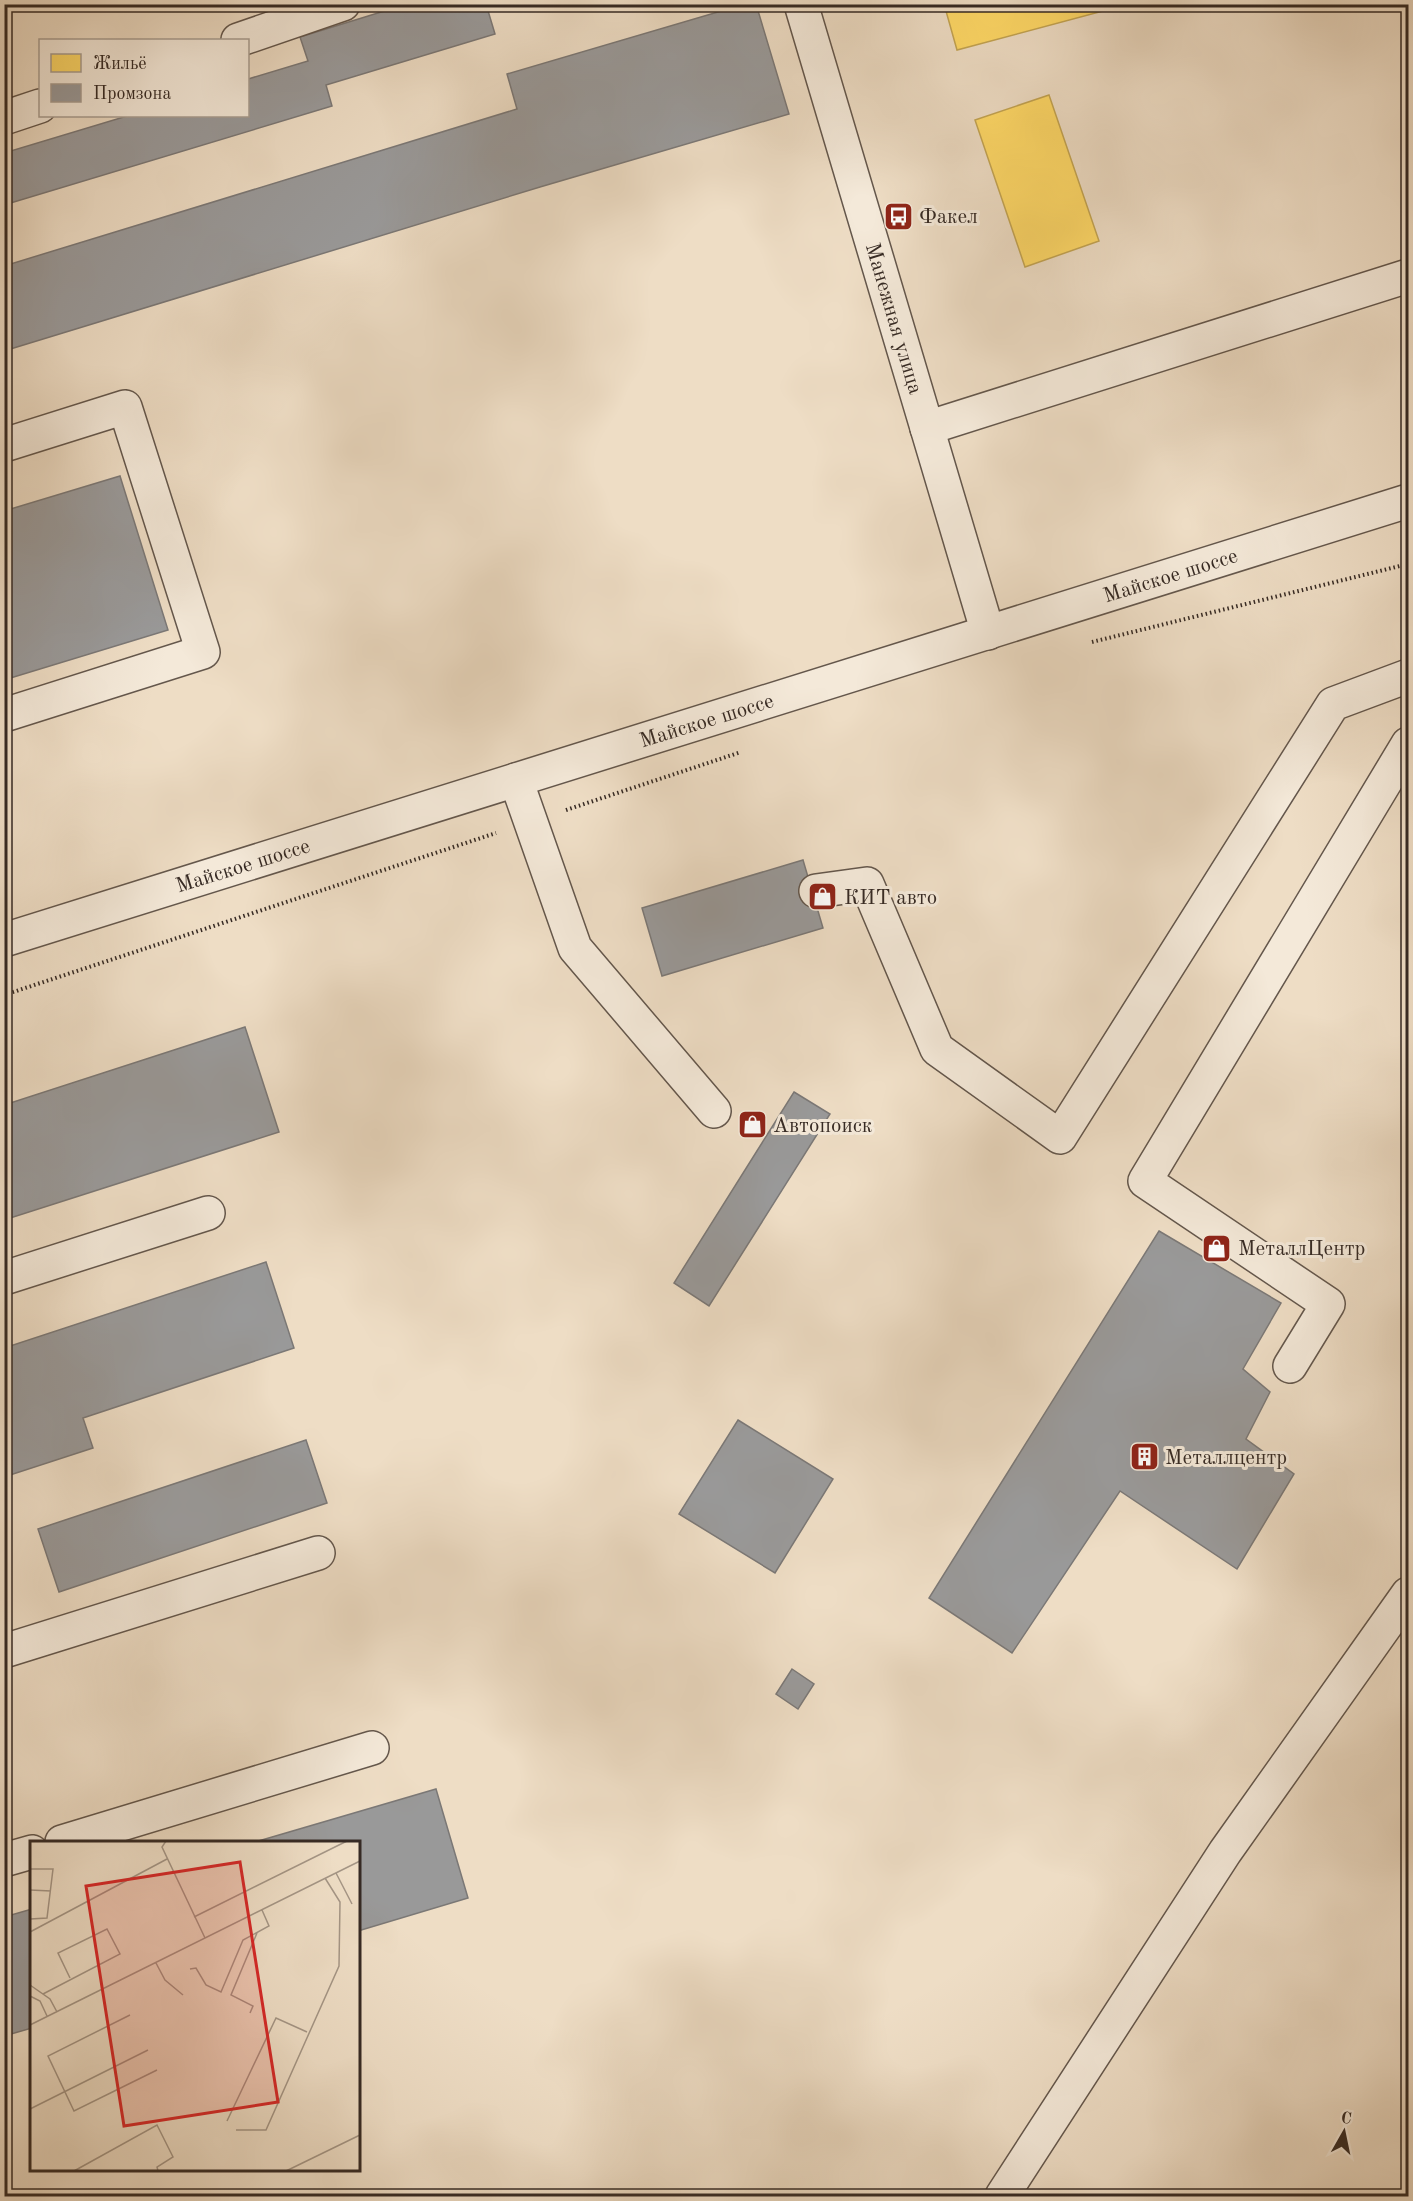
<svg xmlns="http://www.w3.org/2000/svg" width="1413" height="2201" font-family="'Old Standard TT',serif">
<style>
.homes{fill:#ffd966;stroke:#c3a452;stroke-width:1.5}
.industry{fill:#999;stroke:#7b7876;stroke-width:1.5}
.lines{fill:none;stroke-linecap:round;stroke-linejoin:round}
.minor-casing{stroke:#64574c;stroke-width:36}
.path{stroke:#362a24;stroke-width:4;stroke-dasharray:1.5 3;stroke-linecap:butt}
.minor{stroke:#f4e9d9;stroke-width:33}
.labels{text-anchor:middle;stroke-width:6;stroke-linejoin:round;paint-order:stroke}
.poi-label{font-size:21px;fill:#362a24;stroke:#f4e9d9;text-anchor:start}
.street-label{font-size:21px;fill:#362a24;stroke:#f4e9d9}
.inset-road{fill:none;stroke:#a49585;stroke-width:1.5}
.view{fill:#d62828;fill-opacity:0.15;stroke:#d62828;stroke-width:3}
.inset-edge{fill:none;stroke:#362a24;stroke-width:3}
</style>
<rect width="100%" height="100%" fill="#eeddc5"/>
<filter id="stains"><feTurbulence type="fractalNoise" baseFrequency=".00333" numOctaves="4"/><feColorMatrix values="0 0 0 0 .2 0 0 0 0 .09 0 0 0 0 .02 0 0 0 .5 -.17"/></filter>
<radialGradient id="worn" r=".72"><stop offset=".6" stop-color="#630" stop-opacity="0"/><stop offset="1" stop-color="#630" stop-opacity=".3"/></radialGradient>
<path class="homes" d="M944 4H1101L1103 11 957 50Z
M1049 95 1099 241 1025 267 975 120Z"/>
<path class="industry" d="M407 4H486L495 34 326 85 332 106 4 205V153L127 116H248V79L308 61 300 37Z
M745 4H756L789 114 540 187 4 351V266L517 109 507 74Z
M120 476 168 630 4 680V511Z
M803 860 823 928 662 976 642 908Z
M245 1027 279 1132 4 1220V1105Z
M794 1092 830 1114 709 1306 674 1283Z
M1159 1231 1281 1303 1243 1369 1270 1392 1246 1439 1294 1474 1237 1569 1120 1491 1012 1653 929 1598Z
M266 1262 294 1348 83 1418 93 1448 4 1477V1348Z
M738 1420 833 1479 775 1573 679 1514Z
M306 1440 327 1503 59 1592 38 1529Z
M792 1669 814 1684 798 1709 776 1694Z
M436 1789 468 1898 358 1931V1842H255Z
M32 1909V2028L4 2036V1917Z"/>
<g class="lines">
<defs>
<g id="minor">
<path id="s1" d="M801 4 988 633"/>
<path d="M238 40 343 4"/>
<path d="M4 118 40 106"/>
<path d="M927 428 1408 276"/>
<path d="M4 445 125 407 203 652 4 715"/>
<path d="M516 780 575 948 714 1111"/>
<path d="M816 891 867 884 937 1049 1060 1137 1333 704 1408 676"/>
<path id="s2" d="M4 940 1408 501"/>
<path d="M4 1278 208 1213"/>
<path d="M1290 1366 1328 1304 1145 1181 1408 744"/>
<path d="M4 1651 318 1553"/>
<path d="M62 1842 372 1748"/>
<path d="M4 1860 32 1852"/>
<path d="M1002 2196 1225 1852 1408 1594"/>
</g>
</defs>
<use href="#minor" class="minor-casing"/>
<path class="path" d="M1092 642 1408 564
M566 810 741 752
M4 995 496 833"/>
<use href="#minor" class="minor"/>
</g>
<defs>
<symbol id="bus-square" viewBox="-11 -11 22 22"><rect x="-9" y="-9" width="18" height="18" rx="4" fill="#8f2418" stroke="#f4e9d9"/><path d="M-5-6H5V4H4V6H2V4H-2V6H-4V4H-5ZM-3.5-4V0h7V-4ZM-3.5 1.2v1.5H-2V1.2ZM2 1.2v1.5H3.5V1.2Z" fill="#fff"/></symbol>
<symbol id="shop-square" viewBox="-11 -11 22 22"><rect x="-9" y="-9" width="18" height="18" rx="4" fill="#8f2418" stroke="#f4e9d9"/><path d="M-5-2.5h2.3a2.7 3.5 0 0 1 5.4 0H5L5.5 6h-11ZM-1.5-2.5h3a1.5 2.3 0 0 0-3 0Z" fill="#fff"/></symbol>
<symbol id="building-square" viewBox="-11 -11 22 22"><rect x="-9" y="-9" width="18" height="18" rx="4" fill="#8f2418" stroke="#f4e9d9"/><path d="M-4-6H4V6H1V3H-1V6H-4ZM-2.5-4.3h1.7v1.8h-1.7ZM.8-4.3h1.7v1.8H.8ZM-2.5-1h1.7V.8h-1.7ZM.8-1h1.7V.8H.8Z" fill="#fff"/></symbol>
</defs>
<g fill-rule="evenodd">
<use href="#bus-square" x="882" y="200" width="33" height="33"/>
<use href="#shop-square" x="806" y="880" width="33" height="33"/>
<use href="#shop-square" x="736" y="1108" width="33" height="33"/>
<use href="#shop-square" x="1200" y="1232" width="33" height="33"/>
<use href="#building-square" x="1128" y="1440" width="33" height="33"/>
</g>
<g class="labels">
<g class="poi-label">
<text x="919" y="223">Факел</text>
<text x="844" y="904">КИТ авто</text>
<text x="773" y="1132">Автопоиск</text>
<text x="1238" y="1255">МеталлЦентр</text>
<text x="1165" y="1464">Металлцентр</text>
</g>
<g class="street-label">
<text dy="7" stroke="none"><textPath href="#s1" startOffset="328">Манежная улица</textPath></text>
<text dy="7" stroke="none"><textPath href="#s2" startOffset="1222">Майское шоссе</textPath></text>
<text dy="7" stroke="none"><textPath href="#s2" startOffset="736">Майское шоссе</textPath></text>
<text dy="7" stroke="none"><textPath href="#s2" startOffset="250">Майское шоссе</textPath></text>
</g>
</g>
<g transform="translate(30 1841)">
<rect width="330" height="330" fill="#eeddc5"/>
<path class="inset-road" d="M136 0 132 6 175 97M0 28H23L17 77 0 78M306 32 322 63M0 49 21 50M164 76 317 0M0 91 137 18M126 122 135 139 153 154M160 128 166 127 176 144 191 151 213 99 239 85 232 69M0 144 20 158 27 171M13 153 90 113 77 88 28 112 40 137M0 155 10 160 17 175M220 172 223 165 201 154 227 92M100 174 18 215 44 270 127 229M0 184 330 20M0 268 118 209M197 280 246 177 277 191M206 289H236L309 125 310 61 295 37M44 330 127 284 143 316 127 326 128 330M256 330 330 294"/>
<path class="view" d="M210 21 248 261 94 285 56 45Z"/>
<rect width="330" height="330" class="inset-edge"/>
</g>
<rect width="1413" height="2201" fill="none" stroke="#eeddc5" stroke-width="24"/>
<rect x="6" y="6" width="1401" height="2189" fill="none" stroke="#362a24" stroke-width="3"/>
<rect x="12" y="12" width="1389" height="2177" fill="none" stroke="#362a24" stroke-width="1.5"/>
<rect x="39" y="39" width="210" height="78" fill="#f4e9d9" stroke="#a89d91" stroke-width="1.5"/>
<rect x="51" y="54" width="30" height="18" fill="#ffd966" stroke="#a89d91" stroke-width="1.5"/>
<text x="93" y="69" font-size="18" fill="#362a24">Жильё</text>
<rect x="51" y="84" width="30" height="18" fill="#999999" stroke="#a89d91" stroke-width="1.5"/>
<text x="93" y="99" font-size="18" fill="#362a24">Промзона</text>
<g transform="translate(1344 2132) rotate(9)" stroke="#f4e9d9" stroke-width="4.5" paint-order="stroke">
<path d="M0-4.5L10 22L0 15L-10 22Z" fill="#362a24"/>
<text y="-9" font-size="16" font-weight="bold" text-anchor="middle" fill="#362a24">С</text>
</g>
<rect width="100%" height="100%" filter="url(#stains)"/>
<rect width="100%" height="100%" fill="url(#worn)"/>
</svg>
